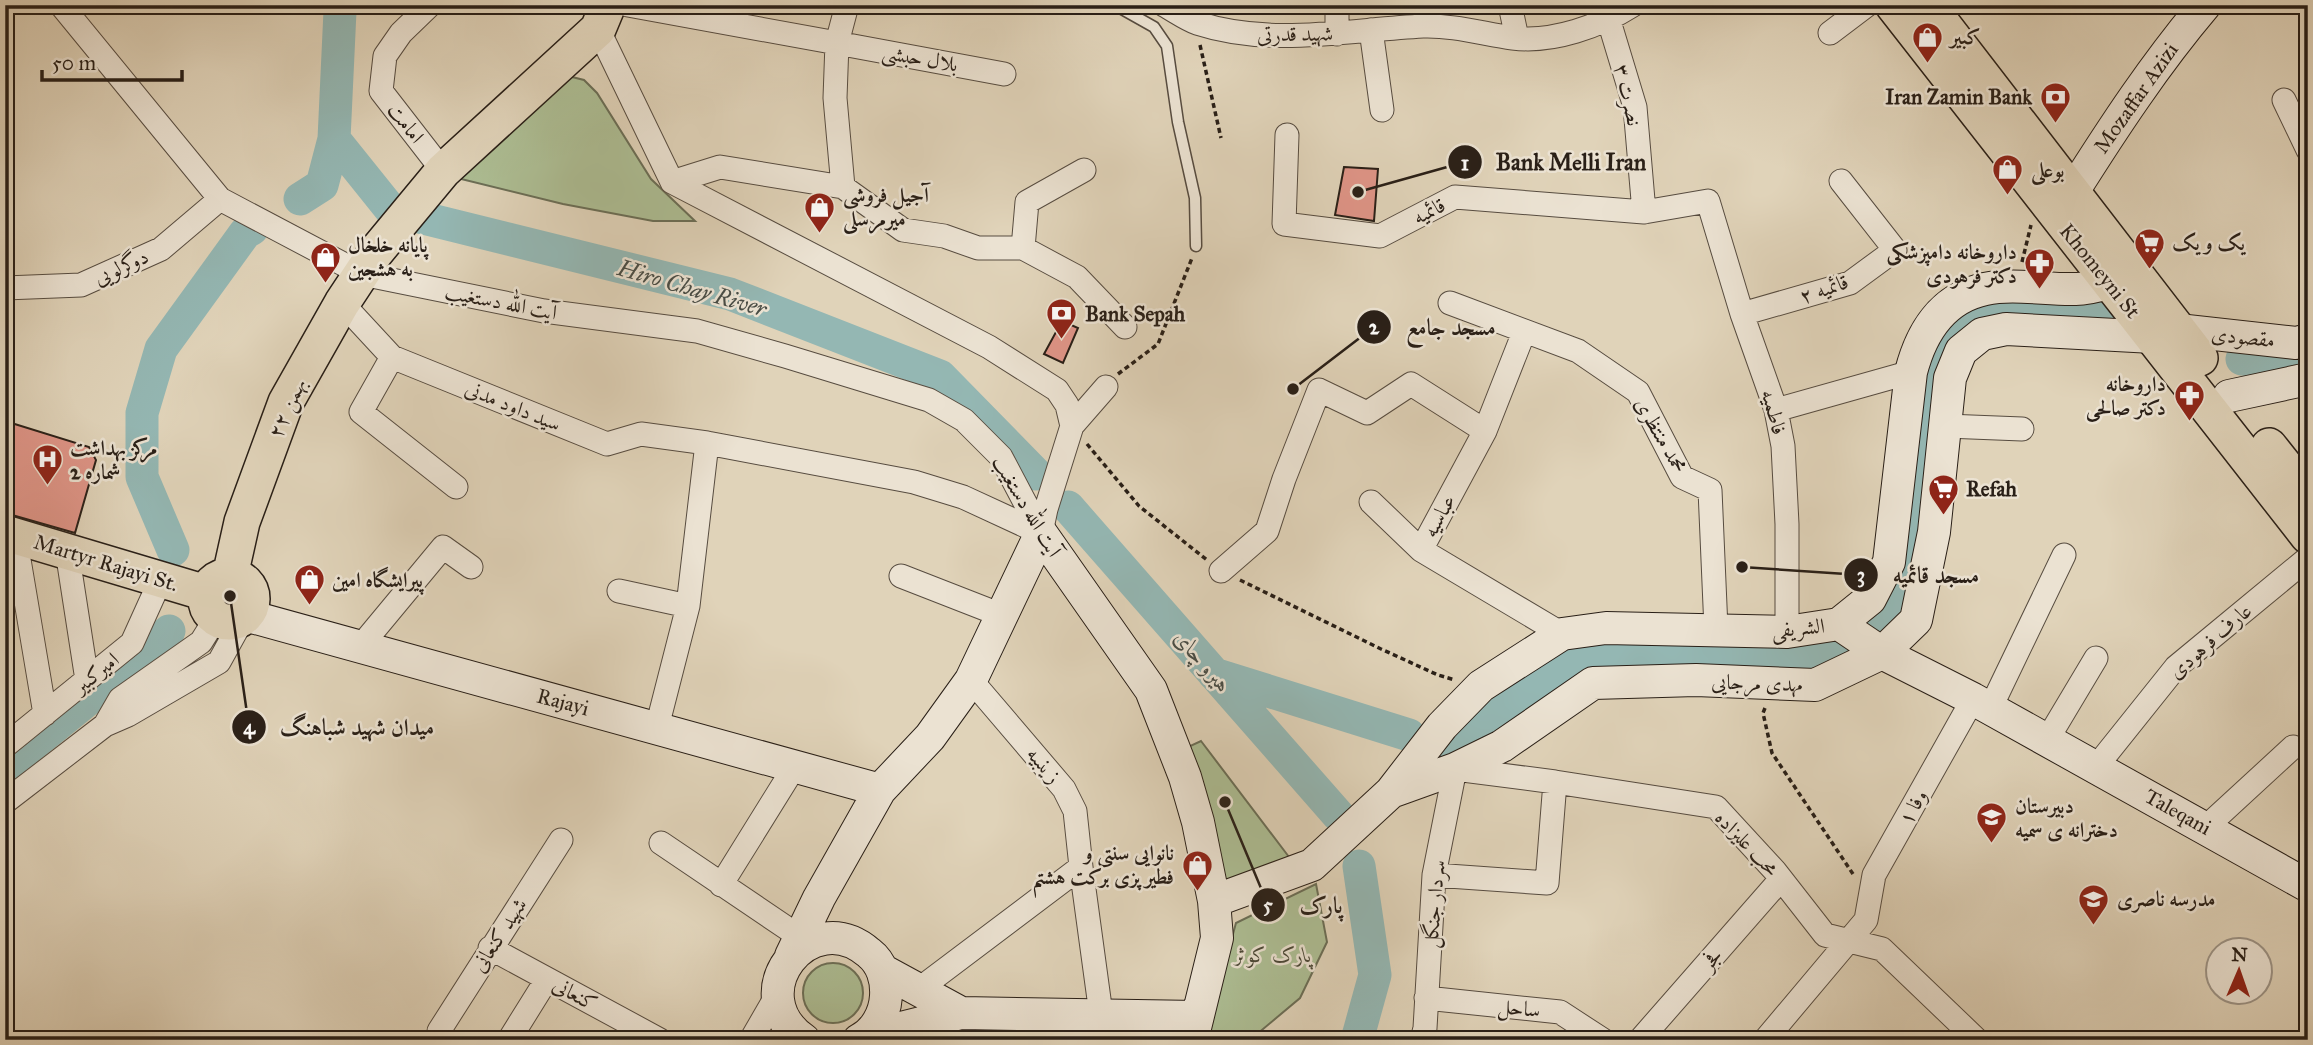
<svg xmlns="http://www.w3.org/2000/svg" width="2313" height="1045" font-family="'IM FELL Great Primer',Amiri,serif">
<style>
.green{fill:#adbe94;stroke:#6b6e56;stroke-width:2}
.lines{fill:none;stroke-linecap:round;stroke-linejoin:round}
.river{stroke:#94b7b3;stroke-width:33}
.building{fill:#e09588;stroke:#291f17;stroke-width:2}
.lane-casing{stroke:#574c40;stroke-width:13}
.street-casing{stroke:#574c40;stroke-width:25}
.secondary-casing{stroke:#291f17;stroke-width:34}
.primary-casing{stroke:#291f17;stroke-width:38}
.path{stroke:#291f17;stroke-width:3.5;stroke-dasharray:5 3.5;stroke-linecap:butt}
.lane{stroke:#ebe2d2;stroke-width:10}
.street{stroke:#ebe2d2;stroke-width:23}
.secondary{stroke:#ebe2d2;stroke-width:32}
.primary{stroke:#e0d3b9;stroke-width:35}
.labels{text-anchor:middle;stroke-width:5;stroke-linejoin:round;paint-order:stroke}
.street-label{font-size:21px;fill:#291f17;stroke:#ebe2d2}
.poi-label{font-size:21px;font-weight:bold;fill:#291f17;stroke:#ebe2d2;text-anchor:start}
.park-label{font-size:21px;font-style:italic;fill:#4a4736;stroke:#ebe2d2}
.water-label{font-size:23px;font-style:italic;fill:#494d46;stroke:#ebe2d2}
.leader{fill:none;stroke:#291f17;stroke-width:2.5}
.callout-dot{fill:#291f17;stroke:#ebe2d2;stroke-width:2.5}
.mark-label{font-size:21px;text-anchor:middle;font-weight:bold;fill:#fff}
.callout-label{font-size:23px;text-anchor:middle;font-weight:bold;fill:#291f17;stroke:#ebe2d2;stroke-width:5;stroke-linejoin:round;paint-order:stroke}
</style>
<rect width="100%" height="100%" fill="#e0d3b9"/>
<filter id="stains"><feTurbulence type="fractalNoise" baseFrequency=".00286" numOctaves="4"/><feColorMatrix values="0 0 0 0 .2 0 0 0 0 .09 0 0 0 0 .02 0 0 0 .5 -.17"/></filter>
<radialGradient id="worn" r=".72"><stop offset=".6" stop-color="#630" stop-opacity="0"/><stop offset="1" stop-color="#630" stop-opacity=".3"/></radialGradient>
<path class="green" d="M568 76 584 80 597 93 651 179 695 221H653L563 204 453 177Z
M1201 741 1289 857 1224 886 1188 747Z
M1316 884 1327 942 1300 998 1250 1040H1204L1236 923Z
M803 993a30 30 0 1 1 60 0a30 30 0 1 1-60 0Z"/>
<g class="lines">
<path class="river" d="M334 139 391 210 730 294 940 376 1036 474
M300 199 322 185 334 139 340 11 343 5
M2242 359 2290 364 2308 359
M1068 507 1338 815
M173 550 142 477V413L161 349 245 233 252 229
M1879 627 1929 486 1930 390 1961 325 2010 306 2111 314
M1214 674 1409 735
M1449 746 1581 651 1777 658 1843 645
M5 767 90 698 169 631
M1357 1040 1375 975 1359 866"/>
</g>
<path class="building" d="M1344 167 1378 169 1374 221 1335 215Z
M1062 321 1078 328 1063 363 1044 354Z
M5 421 89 447 96 460 75 533 5 513Z"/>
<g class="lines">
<defs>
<path id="lane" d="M1121 5 1122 9 1154 27 1167 46 1178 122 1195 198 1196 246"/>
<path id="street" d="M61 5 220 199 362 274 544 311 697 331 785 356 929 400 964 420 1001 457 1041 533
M430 5 401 33 385 56 381 91 443 171
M628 5 837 43 847 5
M1164 5C1175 11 1186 19 1197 23 1271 47 1347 30 1423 26 1453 25 1484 34 1513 38 1553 43 1600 26 1633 5
M1510 5 1517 38
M1609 21 1635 107 1644 212
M598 29 672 182 989 347 1057 390 1067 405 1072 426
M1371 30 1382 110
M1830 33 1867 5
M1337 34V5
M2284 100 2308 150
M1287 135 1284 224 1380 236 1455 197 1644 212 1708 201 1742 314 1776 410 1783 446 1787 524V632
M672 182 720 167 843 187 835 98 837 43 1004 74
M843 187 903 230 944 236 978 248H1023L1077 277 1125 327
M1023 248 1027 202 1084 170
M5 288 81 285 161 249 220 199
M342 303 392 357 607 444 641 434 707 443 914 482 963 497 1041 533
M1450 303 1578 351 1638 392 1682 477 1710 490 1716 629
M1742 314 1850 283 1895 250 1841 181
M1524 332 1485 431 1421 550 1562 634
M392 357 361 412 456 487
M1776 410 1911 372
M1946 426 2022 429
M1371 502 1421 550
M1041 533 1046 509 1072 426 1106 387
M15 536 45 714
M67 551 87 680
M1221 571 1267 531 1284 479 1319 390 1367 413 1411 384 1485 431
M901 576 1001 615
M619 591 688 606
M360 647 443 547 471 567
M971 680 1064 789 1075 811 1081 867
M1990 709 2064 555
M105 725 120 699 201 642 216 618
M657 727 688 606 707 443
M2047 740 2096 658
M5 746 132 643 161 579
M2096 767 2176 667 2308 558
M5 802 105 725 128 715 219 662 245 615
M2205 828 2293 747
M661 843 800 937
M1434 875 1547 883 1555 782
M721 885 795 766
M490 948 660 1040
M918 990 1081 867 1101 1014
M1426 998 1560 1012 1603 1040
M439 1031 561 840
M509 1040 547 979
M751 1040 777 995
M1422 1040 1425 1028 1434 875 1455 769 1555 782 1716 807 1775 871 1825 935 1882 949 1977 1040
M1640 1040 1781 879
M1765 1040 1866 920 1874 875 1973 699"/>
<path id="secondary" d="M2072 193C2113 128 2155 64 2205 5
M2178 330 2296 343 2308 340
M2229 396 2308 379
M1041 533 1151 690 1185 777 1198 822 1214 901 1217 938 1192 1040
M245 615 880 790
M1839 624 1882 653 1973 699 2308 886
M1391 792 1455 769 1502 746 1593 683 1696 680 1815 685 1882 653 1916 620 1934 532 1950 378 1961 351 1982 334 2006 329 2153 337
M1214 901 1312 865 1391 792 1442 726 1481 686 1562 634 1606 628 1787 632 1839 624 1870 599 1889 562 1911 372C1921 333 1942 298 1985 289 2013 283 2048 290 2076 289 2087 289 2098 286 2108 283
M791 956 819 898 880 790 930 737 971 680 1041 533
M882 970 961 1013
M865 1037 961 1013 1197 1017
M804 1040C738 994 810 902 869 953 882 963 887 980 886 996 885 1014 875 1032 859 1040"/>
<path id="primary" d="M1893 5 2308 536
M1928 5 2200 358
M2269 446 2308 495
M5 533 206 593
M230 576 242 522 286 402 342 303 375 253 443 171 598 29 608 5
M206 599a23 23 0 1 1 46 0a23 23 0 1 1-46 0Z"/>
</defs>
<use href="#lane" class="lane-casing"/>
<use href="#street" class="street-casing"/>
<use href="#secondary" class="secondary-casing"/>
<use href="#primary" class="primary-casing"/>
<path class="path" d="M1200 45 1221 138
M2022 262 2031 225
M1118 374 1158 344 1192 258
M1087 444 1139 506 1207 560
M1240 580 1381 649 1438 675 1455 680
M1765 708 1763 713 1772 753 1853 874"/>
<use href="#lane" class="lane"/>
<use href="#street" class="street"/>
<use href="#secondary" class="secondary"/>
<use href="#primary" class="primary"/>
</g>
<defs>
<symbol id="shop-pin" viewBox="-11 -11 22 30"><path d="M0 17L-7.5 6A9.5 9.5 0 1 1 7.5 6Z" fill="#8f2418" stroke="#ebe2d2"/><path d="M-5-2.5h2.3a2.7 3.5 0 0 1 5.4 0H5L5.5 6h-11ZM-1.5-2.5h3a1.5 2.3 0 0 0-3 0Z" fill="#fff"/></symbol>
<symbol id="bank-pin" viewBox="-11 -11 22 30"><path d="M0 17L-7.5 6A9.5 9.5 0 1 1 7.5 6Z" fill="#8f2418" stroke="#ebe2d2"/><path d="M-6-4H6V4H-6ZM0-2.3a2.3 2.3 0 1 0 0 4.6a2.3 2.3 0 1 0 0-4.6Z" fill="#fff"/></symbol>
<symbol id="supermarket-pin" viewBox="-11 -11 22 30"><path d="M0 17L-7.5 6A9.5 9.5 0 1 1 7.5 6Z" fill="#8f2418" stroke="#ebe2d2"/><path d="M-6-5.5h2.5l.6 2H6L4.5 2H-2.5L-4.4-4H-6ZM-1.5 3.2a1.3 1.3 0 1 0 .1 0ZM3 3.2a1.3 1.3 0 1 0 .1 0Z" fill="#fff"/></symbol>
<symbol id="pharmacy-pin" viewBox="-11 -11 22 30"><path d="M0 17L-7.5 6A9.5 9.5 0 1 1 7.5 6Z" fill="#8f2418" stroke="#ebe2d2"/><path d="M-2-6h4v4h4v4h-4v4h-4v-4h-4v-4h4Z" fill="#fff"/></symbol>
<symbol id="hospital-pin" viewBox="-11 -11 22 30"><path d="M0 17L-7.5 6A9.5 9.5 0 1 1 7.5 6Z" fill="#8f2418" stroke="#ebe2d2"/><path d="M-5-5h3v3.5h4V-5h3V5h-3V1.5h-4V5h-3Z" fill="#fff"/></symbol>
<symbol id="school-pin" viewBox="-11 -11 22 30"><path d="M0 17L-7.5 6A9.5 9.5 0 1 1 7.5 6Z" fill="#8f2418" stroke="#ebe2d2"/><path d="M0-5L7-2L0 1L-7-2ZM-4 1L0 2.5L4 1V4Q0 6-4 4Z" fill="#fff"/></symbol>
</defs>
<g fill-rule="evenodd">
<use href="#shop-pin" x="1910" y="20" width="35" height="47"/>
<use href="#bank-pin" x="2038" y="80" width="35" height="47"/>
<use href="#shop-pin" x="1990" y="152" width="35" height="47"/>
<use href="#shop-pin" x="802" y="190" width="35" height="47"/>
<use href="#supermarket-pin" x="2132" y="226" width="35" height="47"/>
<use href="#shop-pin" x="308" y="240" width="35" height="47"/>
<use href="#pharmacy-pin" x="2022" y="246" width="35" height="47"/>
<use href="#bank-pin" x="1044" y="296" width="35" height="47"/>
<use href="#pharmacy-pin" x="2172" y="378" width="35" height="47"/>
<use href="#hospital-pin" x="30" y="442" width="35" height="47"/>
<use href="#supermarket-pin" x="1926" y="472" width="35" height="47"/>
<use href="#shop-pin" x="292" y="562" width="35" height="47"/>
<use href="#school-pin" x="1974" y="800" width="35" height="47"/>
<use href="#shop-pin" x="1180" y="848" width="35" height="47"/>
<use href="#school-pin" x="2076" y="882" width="35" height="47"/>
</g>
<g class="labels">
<g class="street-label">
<text transform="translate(1295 34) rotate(-1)" y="7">شهید قدرتی</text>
<text transform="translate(920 58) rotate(10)" y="7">بلال حبشی</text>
<text transform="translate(1628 95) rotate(77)" y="7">نصرت ۳</text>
<text transform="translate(2136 98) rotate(-55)" y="7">Mozaffar Azizi</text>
<text transform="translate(406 123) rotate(52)" y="7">امامت</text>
<text transform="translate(1429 211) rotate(-27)" y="7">قائمیه</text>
<text transform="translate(121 267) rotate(-25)" y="7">دوگرلویی</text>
<text transform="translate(2100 271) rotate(51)" y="7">Khomeyni St</text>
<text transform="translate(1824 289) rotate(-19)" y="7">قائمیه ۲</text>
<text transform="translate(501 302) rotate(11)" y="7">آیت الله دستغیب</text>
<text transform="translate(2243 337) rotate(6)" y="7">مقصودی</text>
<text transform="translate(513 406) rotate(22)" y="7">سید داود مدنی</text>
<text transform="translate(287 408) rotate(-66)" y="7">۲۲ بهمن</text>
<text transform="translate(1774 412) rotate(75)" y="7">فاطمیه</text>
<text transform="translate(1661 435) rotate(60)" y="7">محمد منتظری</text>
<text transform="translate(1027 506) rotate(59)" y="7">آیت الله دستغیب</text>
<text transform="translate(1439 516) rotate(-61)" y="7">عباسیه</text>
<text transform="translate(106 563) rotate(17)" y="7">Martyr Rajayi St.</text>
<text transform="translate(1798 628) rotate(-5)" y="7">الشریفی</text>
<text transform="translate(2210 641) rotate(-41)" y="7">عارف فرهودی</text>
<text transform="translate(96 673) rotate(-39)" y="7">امیرکبیر</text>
<text transform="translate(1757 683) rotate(2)" y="7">مهدی مرجایی</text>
<text transform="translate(563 702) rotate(15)" y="7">Rajayi</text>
<text transform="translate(1044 765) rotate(50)" y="7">زینبیه</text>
<text transform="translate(1913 807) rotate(-61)" y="7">وفا ۱</text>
<text transform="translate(2178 812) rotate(29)" y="7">Taleqani</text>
<text transform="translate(1747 843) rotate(46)" y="7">محب علیزاده</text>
<text transform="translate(1434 904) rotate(-85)" y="7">سردار جنگل</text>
<text transform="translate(499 935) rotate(-57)" y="7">شهید کنعانی</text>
<text transform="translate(1711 959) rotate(-49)" y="7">فجر</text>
<text transform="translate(575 994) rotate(29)" y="7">کنعانی</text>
<text transform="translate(1519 1008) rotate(6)" y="7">ساحل</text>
</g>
<g class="poi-label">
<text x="1950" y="44">کبیر</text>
<text x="2032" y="104" text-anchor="end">Iran Zamin Bank</text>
<text x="2031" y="177">بوعلی</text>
<text x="843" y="202">آجیل فروشی<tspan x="843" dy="24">میرمرسلی</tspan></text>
<text x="2172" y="250">یک و یک</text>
<text x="348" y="252">پایانه خلخال<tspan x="348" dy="24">به هشجین</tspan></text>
<text x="2017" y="259" text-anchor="end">داروخانه دامپزشکی<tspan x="2017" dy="24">دکتر فرهودی</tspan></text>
<text x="1085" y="321">Bank Sepah</text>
<text x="2166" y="391" text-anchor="end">داروخانه<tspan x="2166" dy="24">دکتر صالحی</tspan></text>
<text x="70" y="455">مرکز بهداشت<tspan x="70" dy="24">شماره 2</tspan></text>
<text x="1966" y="496">Refah</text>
<text x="332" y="587">پیرایشگاه امین</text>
<text x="2015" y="813">دبیرستان<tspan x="2015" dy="24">دخترانه ی سمیه</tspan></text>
<text x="1174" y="860" text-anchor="end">نانوایی سنتی و<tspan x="1174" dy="24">فطیر پزی برکت هشتم</tspan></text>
<text x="2117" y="906">مدرسه ناصری</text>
</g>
<g class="park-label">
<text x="1273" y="962">پارک کوثر</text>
</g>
<g class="water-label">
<text transform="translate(692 288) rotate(16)" y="8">Hiro Chay River</text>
<text transform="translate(1203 661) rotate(49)" y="8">هیرو چای</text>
</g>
</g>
<path class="leader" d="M1358 192L1465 162M1293 389L1374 327M1742 567L1861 575M230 596L249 727M1225 802L1268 905"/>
<g class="callout-dot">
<circle cx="1358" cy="192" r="7"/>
<circle cx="1293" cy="389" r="7"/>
<circle cx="1742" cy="567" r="7"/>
<circle cx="230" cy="596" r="7"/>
<circle cx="1225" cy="802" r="7"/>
<circle cx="1465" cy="162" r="18"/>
<circle cx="1374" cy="327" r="18"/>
<circle cx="1861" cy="575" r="18"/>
<circle cx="249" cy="727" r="18"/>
<circle cx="1268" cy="905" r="18"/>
</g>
<g class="mark-label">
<text x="1465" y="170">1</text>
<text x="1374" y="334">2</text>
<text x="1861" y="582">3</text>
<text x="249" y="734">4</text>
<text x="1268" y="912">5</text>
</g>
<g class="callout-label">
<text x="1571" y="170">Bank Melli Iran</text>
<text x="1451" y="335">مسجد جامع</text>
<text x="1936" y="583">مسجد قائمیه</text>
<text x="357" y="735">میدان شهید شباهنگ</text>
<text x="1321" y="913">پارک</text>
</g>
<rect width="2313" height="1045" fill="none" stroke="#e0d3b9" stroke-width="28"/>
<rect x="7" y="7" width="2299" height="1031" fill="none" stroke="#291f17" stroke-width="3.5"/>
<rect x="14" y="14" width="2285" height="1017" fill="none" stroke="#291f17" stroke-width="2"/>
<g transform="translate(2239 971) rotate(2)"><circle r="33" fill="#ebe2d2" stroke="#9d9487" stroke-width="2"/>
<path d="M0-5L12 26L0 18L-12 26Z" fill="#8f2418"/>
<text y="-10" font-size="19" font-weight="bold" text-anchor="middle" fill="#291f17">N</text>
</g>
<path d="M42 70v10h140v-10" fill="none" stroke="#291f17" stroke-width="3.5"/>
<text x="52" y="70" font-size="21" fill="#291f17" stroke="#ebe2d2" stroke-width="5" paint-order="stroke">50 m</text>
<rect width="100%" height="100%" filter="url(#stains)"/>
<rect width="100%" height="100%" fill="url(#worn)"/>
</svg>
